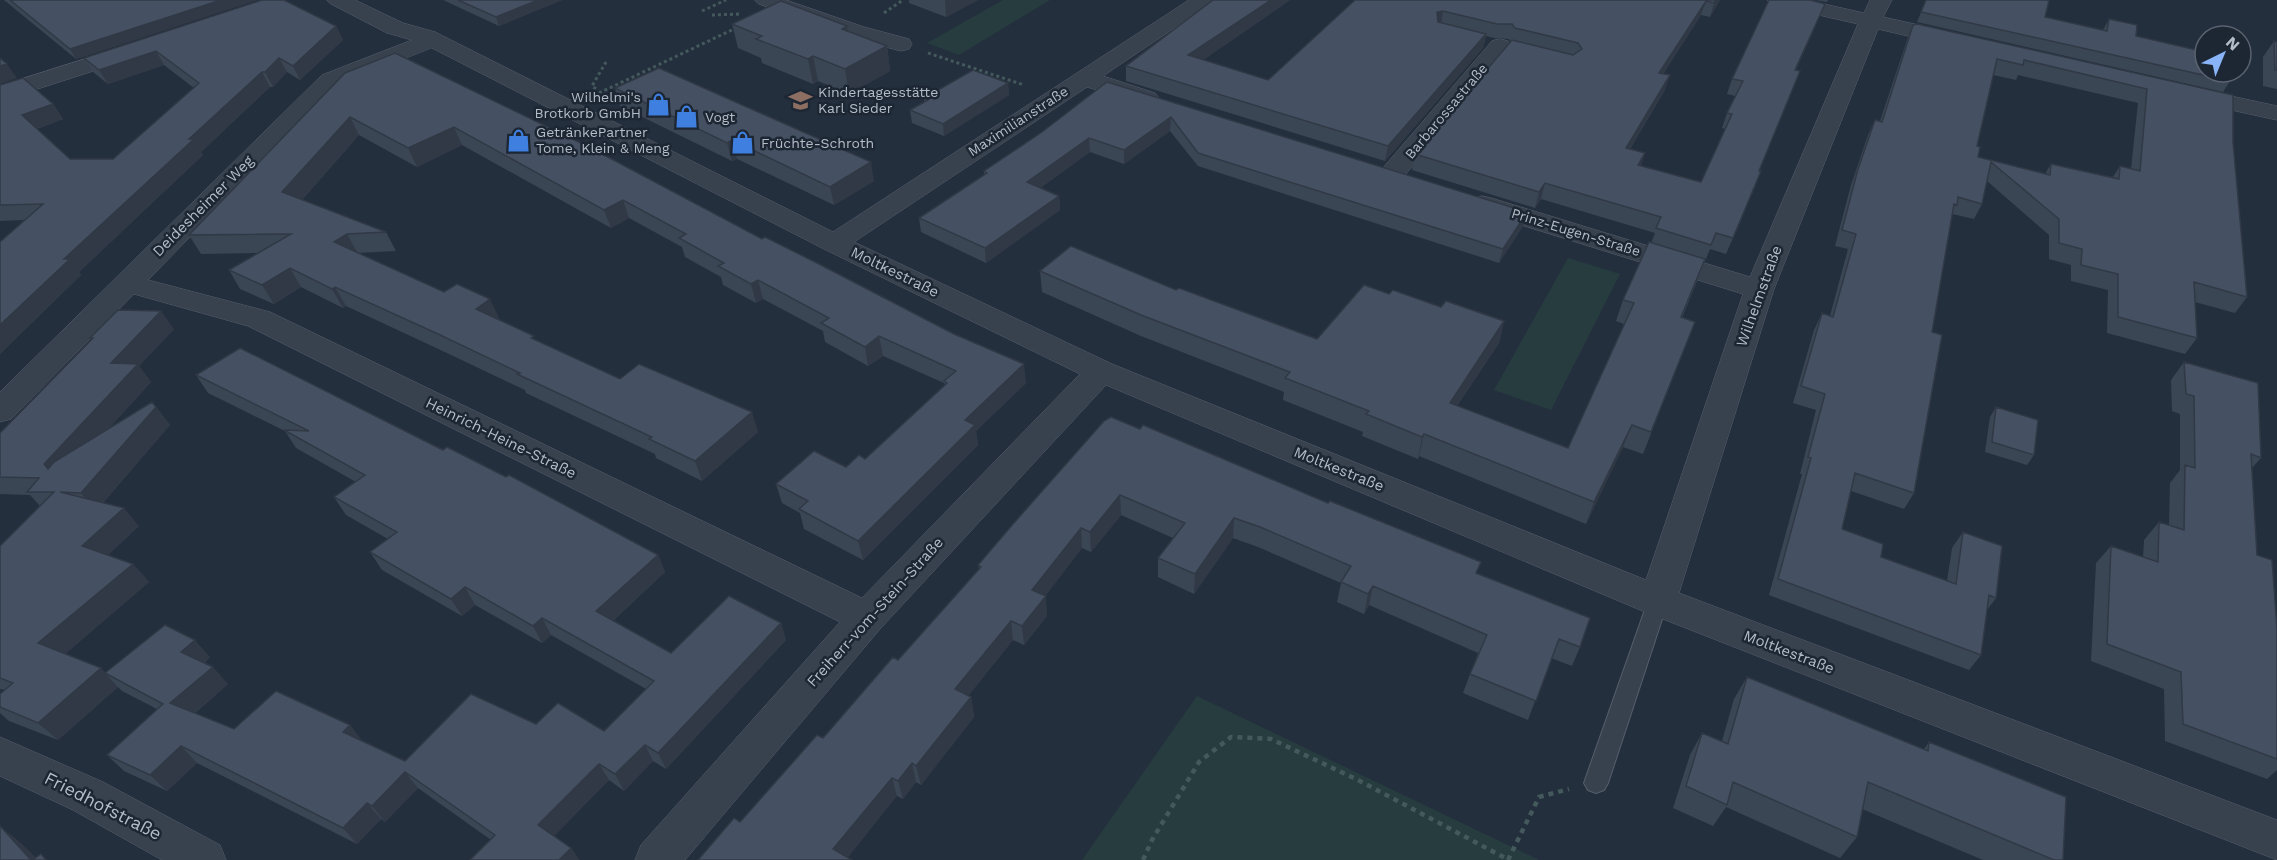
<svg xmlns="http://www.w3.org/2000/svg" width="2277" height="860" font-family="'Work Sans',sans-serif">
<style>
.green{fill:#263c3f}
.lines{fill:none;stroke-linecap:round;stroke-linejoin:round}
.service-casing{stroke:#565f6c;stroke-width:2}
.minor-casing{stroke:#565f6c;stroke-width:1}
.path-far1{stroke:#44595c;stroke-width:3;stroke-dasharray:3 3;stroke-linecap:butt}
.path{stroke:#44595c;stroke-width:4.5;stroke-dasharray:5 5;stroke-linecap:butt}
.service{fill:#38414e;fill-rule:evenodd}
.minor{fill:#38414e;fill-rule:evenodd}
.wall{fill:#3b4654;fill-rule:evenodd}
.shaded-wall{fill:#303945}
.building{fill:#455162;stroke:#303945;stroke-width:1.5;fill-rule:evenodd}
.labels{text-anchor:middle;stroke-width:5;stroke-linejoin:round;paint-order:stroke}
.far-poi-label{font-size:14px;fill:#b4bcc9;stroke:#1d2633;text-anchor:start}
.far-street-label{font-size:14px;fill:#b4bcc9;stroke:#1d2633}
.street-label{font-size:15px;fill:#b4bcc9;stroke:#1d2633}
.near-street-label{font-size:18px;fill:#b4bcc9;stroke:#1d2633}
</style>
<rect width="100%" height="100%" fill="#242f3e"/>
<path class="green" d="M1003 0H1050L959 55 927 43Z
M1568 258 1620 274 1551 410 1494 390Z
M1197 696 1539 860H1082Z"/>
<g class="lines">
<defs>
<path id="service" d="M1658 593 1665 595 1668 601 1608 783 1604 790 1596 793 1588 790 1584 783 1648 601 1651 595Z"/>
<path id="minor" d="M327 0H355L403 23 435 32 833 232 1189 0H1214L1210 4 1103 76 1155 93 1159 98 1155 103 1147 105 1087 87 854 242 1112 364 1646 580 1743 294 1473 210 1469 204 1473 198 1482 196 1491 198 1750 277 1858 24 1771 4 1767 0H1806L1864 13 1870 0H1892L1883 17 1963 35 1966 40 1963 45 1955 47 1878 29 1774 289 1679 593 2277 820V860L1645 612 1106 385 880 629 685 860H635L641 845 840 622 248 326 134 294 11 419 0 422V392L322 75 412 40 387 33 331 4ZM432 48 824 249 1080 374 862 598 270 312 148 280 338 85Z
M755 0H786L864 27 909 39 912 44 909 49 901 51 848 37 759 4Z
M1500 39 1508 41 1511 46 1508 51 1400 181 1391 183 1382 181 1378 175 1382 169 1492 41Z
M132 44 140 46 143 51 140 56 0 101V86Z
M2189 87 2277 106V120L2181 99 2177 94 2181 89Z
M0 737 103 782 220 845 226 860H162L73 810 0 776Z"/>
</defs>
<use href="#service" class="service-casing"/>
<use href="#minor" class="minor-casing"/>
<path class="path-far1" d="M702 11 726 0
M884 13 903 0
M712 15 741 14
M928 53 1024 85
M596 89 592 86 606 62
M599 93 736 28"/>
<path class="path" d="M1143 860 1152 840 1199 762 1231 737 1271 739 1358 780 1509 860
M1508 860 1539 797 1569 789"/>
<use href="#service" class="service"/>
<use href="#minor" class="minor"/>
</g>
<path class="wall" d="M4 0H257L76 59Z
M443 0H562L499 26Z
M909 0H978L946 17 909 3Z
M1213 0H1290L1203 60 1268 80 1355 0H1720L1710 17 1701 15 1663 74 1665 90 1630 149 1641 166 1701 182 1725 129 1722 128 1727 113 1735 96 1727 94 1732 79 1819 18 1796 70 1759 171 1755 187 1726 254 1710 249 1682 318 1695 322 1643 454 1623 447 1586 524 1419 456 1418 459 1362 436 1363 432 1283 400 1284 392 1141 336 1042 292 1040 271 1176 290 1317 339 1389 294 1441 307 1504 321 1499 343 1457 406 1568 448 1624 324 1616 321 1623 300 1651 243 1655 233 1541 199 1535 208 1412 170 1415 154 1510 41 1509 39 1494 38 1486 36 1483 48 1385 161 1126 81V66Z
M1816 0H1828L1827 2Z
M1926 0H2046L2045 17 2103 30 2109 19 2136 36 2230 81 2223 92 1917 22Z
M732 24 847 26 848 31 887 46 890 71 849 94 818 81 813 84 762 63 761 58 738 48Z
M1913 25 2233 95V142L2247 297 2235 313 2195 302 2197 338 2185 354 2107 333 2108 290 2071 281V265L2049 259V235L1987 181 1982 204 1974 219 1952 214 1932 332 1914 493 1904 509 1851 491 1842 529 1881 557 1947 581 1952 548 1963 532 1996 598 1987 610 1981 655 1969 670 1769 595 1802 474H1800L1816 410 1793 403 1814 330 1822 313 1830 316 1848 249 1835 246 1851 185 1868 135 1875 120 1880 121 1907 40ZM1993 75 2016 80 2018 75 2138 103 2131 169 2120 166 2113 177 2051 164 2045 174 1978 157 1977 146Z
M336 26 343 40 300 80 287 72 273 87H270L201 152 203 155 79 272 81 275 0 354V242L24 220 0 221V85L53 104 63 119 37 129 70 159H113L194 88 164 65 108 84 93 72 84 58Z
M2274 41 2277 42V89L2263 86V57Z
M345 73 1026 383 976 431 978 445 863 560 804 529 800 513 782 503 776 484 846 467 865 459 945 385 944 383 883 356 868 366 825 342 823 331 763 299 756 303 723 285 721 277 685 257 682 247 629 218 611 228 462 145 417 167 359 135 302 200 386 232 396 251 357 253 499 318 498 319 536 340 620 379 758 432 702 481 656 458 655 454 526 393 525 390 447 353 346 306 343 308 301 287 274 304 240 289 229 270 258 253 201 254 189 235Z
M1107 82 1523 226 1499 263 1198 166 1170 131 1124 164 1090 152 1040 188 1059 196 1060 210 986 263 921 232 919 218 984 175V171L1042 132Z
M1008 83 1009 95 944 136 912 123 910 110 924 102V98Z
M615 88 874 181 834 205 737 159 732 161 620 106Z
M174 329 139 366 151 382 109 428 156 407 170 425 103 503 139 526 108 555 133 564 149 582 65 654 106 673 210 657 204 663 228 684 195 713 234 729 350 725 362 741 405 761 536 724 604 731 646 689 551 635 542 643 475 605 462 616 382 570 370 552 388 539 346 515 334 497 356 482 296 448 285 431 208 393 196 375 443 450 658 555 665 572 613 621 671 653 781 623 786 640 666 769 653 761 624 791 609 780 554 836 571 848 579 860H470L491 840 418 788 385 822 381 819 357 844 197 763 167 791 124 771 107 755 157 709 122 691 118 687 58 740 9 721 0 713V694L5 690 0 689V546L40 506 30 495 0 494V433L92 340 90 338Z
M2184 362 2261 458 2252 468 2257 555 2277 629V770L2267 779 2165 741 2164 689 2091 661 2096 563 2111 546 2143 557 2144 540 2159 522 2169 525 2170 483 2180 470V414L2172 411 2171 380Z
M1996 407 2034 455 2027 465 1985 452 1990 417Z
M1104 421 1478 574 1580 647 1572 666 1551 658 1528 720 1463 693 1470 674 1478 653 1369 605 1364 614 1337 602 1341 583 1258 547 1233 538 1194 594 1158 577V558L1173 538 1121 515 1091 552 1082 548 1045 596 1047 616 1024 645 1013 640 968 696 971 697 974 717 921 785 916 782 903 799 897 796 740 822 898 660 979 569 978 565Z
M1747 677 1924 749 1929 742 2063 860H1983L1862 809 1857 837 1840 858 1726 807 1713 826 1673 808 1690 755 1702 733 1722 741 1734 699Z"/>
<path class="shaded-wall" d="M221 0H257L76 59 70 49Z
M538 0H562L499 26 496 17Z
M945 0H978L946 17Z
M1271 0H1290L1188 70V55Z
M1716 0H1720L1710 17 1714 3Z
M1706 1 1701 15 1654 87 1659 73Z
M1825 4 1819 18 1789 84 1795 70Z
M1443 11 1441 25 1434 27 1437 12Z
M336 26 343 40 300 80 293 66Z
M847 26 851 50 842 29Z
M1486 34 1483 48 1385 161 1388 146Z
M887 46 890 71 849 94 845 69Z
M156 51 164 65 108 84 99 70Z
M813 56 818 81 813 84 808 59Z
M279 58 287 72 273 87 265 72Z
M7 64 17 78 0 84V66Z
M262 72 270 87 201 152 203 155 79 272 81 275 0 354V325L64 259 189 139Z
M1670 75 1665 90 1621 163 1626 148Z
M1008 83 1009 95 944 136 943 124Z
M53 104 63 119 33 130 22 115Z
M350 117 359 135 293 210 282 192Z
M1171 117 1170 131 1124 164V150Z
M454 127 462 145 417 167 408 148Z
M1089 138 1090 152 1028 196 1027 182Z
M732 140 737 159 732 161 727 143Z
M1645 153 1640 169 1638 165Z
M871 162 874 181 834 205 830 187Z
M1545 183 1541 199 1535 208 1539 192Z
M1059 196 1060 210 986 263 985 248Z
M623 200 629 218 611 228 604 210Z
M1527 212 1523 226 1499 263 1503 249Z
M347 234 357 252 334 242Z
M290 268 301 287 274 304 262 285Z
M758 280 763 299 756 303 751 284Z
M335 287 346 306 343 308 332 289Z
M490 299 499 318 485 328 476 309Z
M161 311 174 329 139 366 151 382 60 482 44 464 111 363Z
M1504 321 1499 343 1444 425 1450 403Z
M879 336 883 356 868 366 865 347Z
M1024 364 1026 383 976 431 978 445 863 560 858 541 965 420Z
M156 407 170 425 96 511 81 493Z
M752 412 758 432 702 481 695 461Z
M1632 425 1623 447 1586 524 1594 502Z
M1424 434 1419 456 1418 459 1422 437Z
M1120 495 1121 515 1091 552 1090 532Z
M124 508 139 526 98 564 82 546Z
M1234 518 1233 538 1194 594 1195 574Z
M1081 528 1082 548 1034 610 1032 590Z
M658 555 665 572 604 629 596 611Z
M133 564 149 582 57 661 38 643Z
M1373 586 1369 605 1364 614 1368 594Z
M465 587 475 605 462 616 451 599Z
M1046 596 1047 616 1024 645 1022 626Z
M542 618 551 635 542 643 533 626Z
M1011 621 1013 640 958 708 955 689Z
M781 623 786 640 666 769 658 753Z
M195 640 210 657 196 669 181 652Z
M213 667 228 684 186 720 170 703Z
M101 668 109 676 105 673 118 687 58 740 38 723Z
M971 697 974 717 921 785 916 766Z
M350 725 363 742 343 732Z
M645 745 653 761 624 791 615 774Z
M181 746 197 763 167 791 150 775Z
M912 763 916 782 903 799 898 781Z
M599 764 609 780 549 841 538 825Z
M405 772 418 788 385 822 372 806Z
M892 778 897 796 846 860 833 849Z
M367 803 381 819 357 844 343 828Z
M0 826 21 843 38 860H31Z
M571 848 579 860H559Z"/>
<path class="building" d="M10 0H221L70 49Z
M262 0H284L336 26 293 66 279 58 265 72H262L189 139H194L64 259H70L0 325V242L43 204 0 205V85L23 78 53 104 22 115 70 159H113L199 83 156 51 99 70 84 58Z
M458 0H538L496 17Z
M1213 0H1271L1188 55 1268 80 1355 0H1716L1714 3 1706 1 1659 73 1670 75 1626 148 1645 153 1638 165 1701 182 1732 114 1727 113 1743 81 1732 79 1769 0H1810L1825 4 1795 70 1800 71 1759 171H1761L1733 238 1716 233 1711 245 1656 228 1661 217 1545 183 1539 192 1415 154 1512 40 1573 55 1582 49 1578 43 1515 28 1512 24H1497L1443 11 1437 12 1438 22 1486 34 1388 146 1126 66Z
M1926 0H2046L2049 1 2045 17 2107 31 2109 19 2137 25 2136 36 2205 52V72H2230V81L1921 12Z
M781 1 847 26 842 29 887 46 845 69 813 56 808 59 756 39 762 36 732 24Z
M1917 24 2233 95V142L2247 297 2194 282 2197 338 2118 317V274L2081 265 2082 249 2059 243V219L1991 162 1982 204 1958 197 1957 205 1954 204 1932 332 1942 335 1914 493 1855 473 1842 529 1883 544 1881 557 1956 584 1963 532 2002 546 1996 598 1989 595 1981 655 1778 579 1811 458 1808 457 1825 394 1801 386 1822 313 1833 317 1856 234 1842 230 1858 169 1875 120 1882 122 1913 25ZM1997 59 2023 65 2024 60 2147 89 2140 171 2120 166 2119 179 2051 164 2050 175 1978 157 1980 147 1977 146Z
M2274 41 2277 42V70H2275Z
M395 53 589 147 762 239 765 237 819 264 954 334 1024 364 965 420 975 425 858 541 799 509 808 501 776 484 814 451 846 467 859 455 865 459 947 383 944 381 956 371 879 336 865 347 821 323 829 318 758 280 751 284 718 266 724 263 679 238 686 234 623 200 604 210 454 127 408 148 350 117 282 192 386 232 347 234 334 242 444 292 457 284 490 299 476 309 534 336 531 338 620 379 639 364 752 412 695 461 649 439 652 437 517 374 520 373 438 334 335 287 332 289 290 268 262 285 229 270 291 234 189 235 345 73Z
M0 58 7 64 0 66Z
M659 68 871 162 830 187 732 140 727 143 615 88Z
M973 70 1008 83 943 124 910 110 928 100 924 98Z
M1107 82 1527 212 1503 249 1198 153 1171 117 1124 150 1089 138 1027 182 1059 196 985 248 919 218 987 173 984 171 1042 132Z
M1649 242 1705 259 1681 317 1695 322 1651 432 1632 425 1594 502 1424 434 1422 437 1366 414 1369 411 1285 378 1290 372 1141 315 1040 271 1071 246 1176 290 1179 288 1317 339 1364 285 1389 294 1393 290 1441 307 1446 301 1504 321 1450 403 1568 448 1634 303 1623 300Z
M118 310 161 311 111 363 138 364 44 464 48 469 54 462 152 402 156 407 81 493 60 492 124 508 82 546 133 564 38 643 101 668 38 723 0 707V694L13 683 0 678V546L54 492H27L39 478 0 477V433L93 338H90Z
M240 348 443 450 447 447 506 477 509 475 658 555 596 611 671 653 729 596 781 623 658 753 645 745 615 774 599 764 538 825 571 848 559 860H470L495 835 405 772 372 806 367 803 343 828 181 746 150 775 107 755 163 704 105 673 165 625 195 640 181 652 213 667 170 703 234 729 276 691 350 725 343 732 405 761 471 694 536 724 558 703 604 731 654 681 542 618 533 626 465 587 451 599 370 552 397 532 334 497 365 475 284 430 309 431 196 375Z
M2184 362 2258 383 2261 458 2251 454 2257 555 2272 560 2277 629V759L2183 724 2181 672 2107 644 2111 546 2158 562 2159 522 2184 530 2185 465 2195 468 2194 396 2186 394Z
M1996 407 2038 420 2034 455 1992 442Z
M1111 417 1140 429 1143 425 1328 503 1330 501 1481 562 1476 573 1590 618 1580 647 1559 639 1536 701 1470 674 1487 635 1373 586 1368 594 1341 582 1351 566 1260 527 1234 518 1195 574 1158 558 1185 523 1120 495 1090 532 1081 528 1032 590 1046 596 1022 626 1011 621 955 689 971 697 916 766 912 763 898 781 892 778 833 849 852 860H698L734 818 740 822 817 735 823 738 893 657 898 660 981 567 978 565 1013 524 1104 421Z
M1747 677 1928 751 1929 742 2066 797 2063 860H2054L1868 782 1857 837 1733 782 1727 805 1686 786 1702 733 1728 744Z
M0 826 31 860H0Z
M41 854 46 860H32Z"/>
<defs>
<symbol id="school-bare" viewBox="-9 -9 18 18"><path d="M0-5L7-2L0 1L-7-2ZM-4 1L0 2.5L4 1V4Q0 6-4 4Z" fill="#8d6e63" stroke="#1d2633" stroke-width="2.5" paint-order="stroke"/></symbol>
<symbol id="shop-bare" viewBox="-9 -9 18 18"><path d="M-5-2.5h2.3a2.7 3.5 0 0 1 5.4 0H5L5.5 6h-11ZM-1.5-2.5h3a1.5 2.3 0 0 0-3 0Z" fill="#3f7fe0" stroke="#1d2633" stroke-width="2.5" paint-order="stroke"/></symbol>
</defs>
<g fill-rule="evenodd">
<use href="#school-bare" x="784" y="84" width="33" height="33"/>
<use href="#shop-bare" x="642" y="88" width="33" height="33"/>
<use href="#shop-bare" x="670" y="100" width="33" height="33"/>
<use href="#shop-bare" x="502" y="124" width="33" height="33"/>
<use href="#shop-bare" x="726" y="126" width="33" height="33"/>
</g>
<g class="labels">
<g class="far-poi-label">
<text x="818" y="97">Kindertagesstätte<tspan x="818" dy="16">Karl Sieder</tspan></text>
<text x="641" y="102" text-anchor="end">Wilhelmi's<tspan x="641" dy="16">Brotkorb GmbH</tspan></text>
<text x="705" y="122">Vogt</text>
<text x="536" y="137">GetränkePartner<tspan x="536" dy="16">Tome, Klein &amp; Meng</tspan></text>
<text x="761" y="148">Früchte-Schroth</text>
</g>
<g class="far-street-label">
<text transform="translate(1446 111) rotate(-50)" y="5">Barbarossastraße</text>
<text transform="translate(1018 121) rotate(-33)" y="5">Maximilianstraße</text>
<text transform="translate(1576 232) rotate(17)" y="5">Prinz-Eugen-Straße</text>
</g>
<g class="street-label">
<text transform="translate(203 206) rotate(-45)" y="5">Deidesheimer Weg</text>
<text transform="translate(895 272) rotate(26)" y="5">Moltkestraße</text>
<text transform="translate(1759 296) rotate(-70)" y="5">Wilhelmstraße</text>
<text transform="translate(501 438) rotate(26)" y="5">Heinrich-Heine-Straße</text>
<text transform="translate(1339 469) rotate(22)" y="5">Moltkestraße</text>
<text transform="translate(875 612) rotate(-48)" y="5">Freiherr-vom-Stein-Straße</text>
<text transform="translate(1789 652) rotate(21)" y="5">Moltkestraße</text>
</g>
<g class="near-street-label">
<text transform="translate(103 806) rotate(27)" y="6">Friedhofstraße</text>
</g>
</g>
<g transform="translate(2223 54) rotate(43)"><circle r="28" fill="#1d2633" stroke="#59626f" stroke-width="1.5"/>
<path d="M0-4.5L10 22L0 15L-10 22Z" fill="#8ab4f8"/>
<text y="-9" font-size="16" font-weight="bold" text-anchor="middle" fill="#b4bcc9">N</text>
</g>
</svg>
